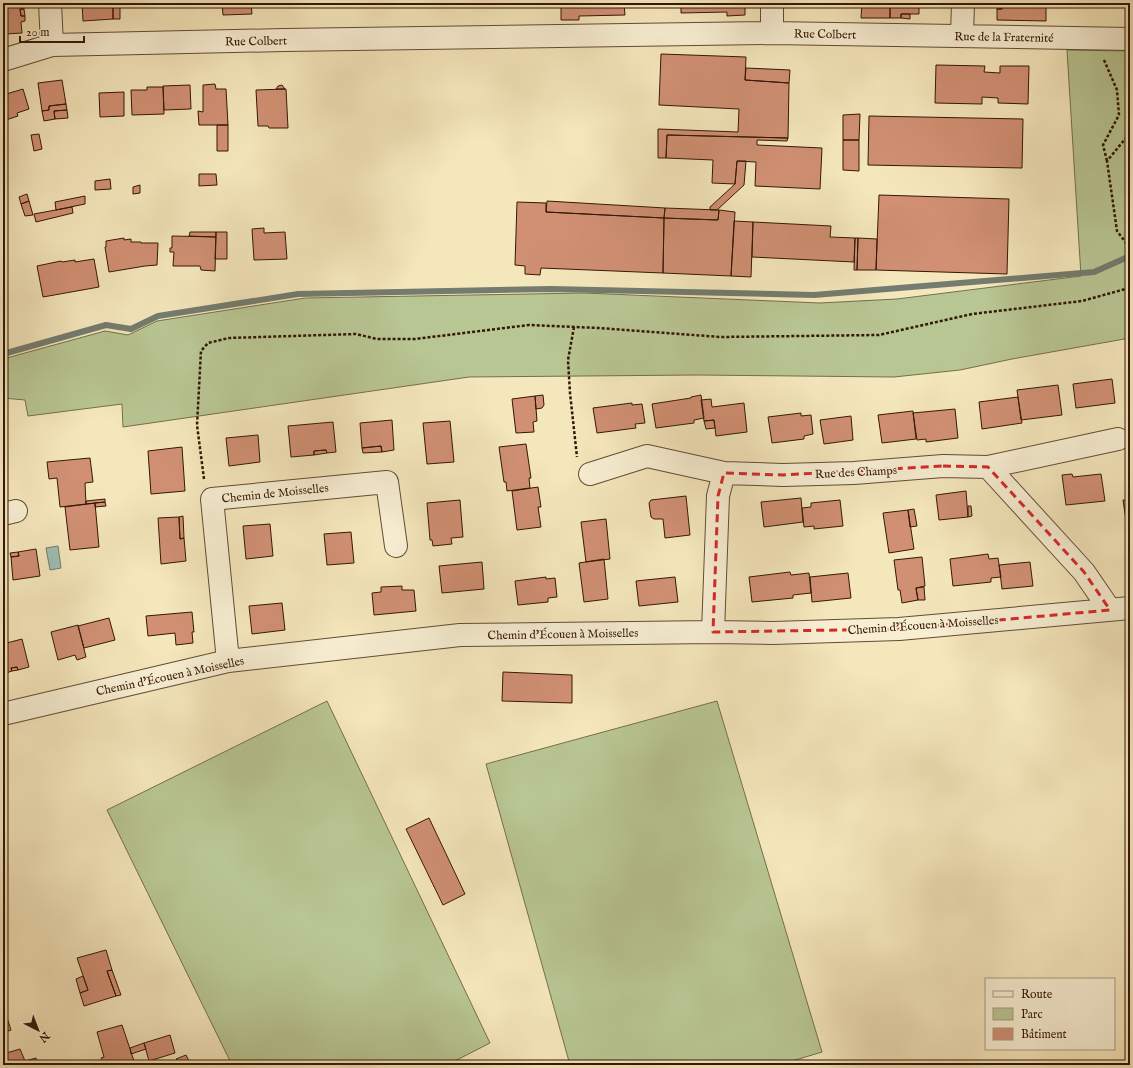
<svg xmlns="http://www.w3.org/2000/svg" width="1133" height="1068" font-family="'IM FELL English',serif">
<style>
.green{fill:#b8c693;stroke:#766e4c}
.water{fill:#9dbfb6;stroke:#737c6f}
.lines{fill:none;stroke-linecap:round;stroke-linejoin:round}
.stream{stroke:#737c6f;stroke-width:6}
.building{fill:#d19074;stroke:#341705}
.minor-casing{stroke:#644b33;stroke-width:24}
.path{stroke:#341705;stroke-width:2.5;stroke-dasharray:3 2;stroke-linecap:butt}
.minor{stroke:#f8efd3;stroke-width:22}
.marked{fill:none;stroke:#d62828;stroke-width:3;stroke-dasharray:8 5;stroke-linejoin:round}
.labels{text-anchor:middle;stroke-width:3.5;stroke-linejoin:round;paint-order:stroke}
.street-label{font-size:12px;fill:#341705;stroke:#f8efd3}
</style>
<rect width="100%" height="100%" fill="#f5e7bc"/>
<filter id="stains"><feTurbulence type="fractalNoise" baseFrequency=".005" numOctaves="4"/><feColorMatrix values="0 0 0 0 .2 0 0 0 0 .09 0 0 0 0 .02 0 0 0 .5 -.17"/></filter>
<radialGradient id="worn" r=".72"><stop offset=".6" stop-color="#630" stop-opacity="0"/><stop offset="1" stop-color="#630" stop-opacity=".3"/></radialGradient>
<path class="green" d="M1067 50 1130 51V338L1012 359 960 370 894 377 697 375 469 377 123 427 122 404 28 416 25 400 3 398V359L105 331 128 335 157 321 305 298 584 293 820 303 897 299 1081 276Z
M327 701 490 1043 447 1065H232L107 810Z
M717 701 822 1052 779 1065H570L486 764Z"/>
<path class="water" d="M58 546 61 568 50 570 46 548Z"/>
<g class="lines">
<path class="stream" d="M3 354 106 325 131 329 158 316 298 294 551 289 814 295 1094 272 1130 256"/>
</g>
<path class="building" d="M3 3H24V9H20L21 16H25V21L21 22 22 33 5 34Z
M82 3H120V7H113V19L83 21Z
M222 3H251L252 14 223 15Z
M555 3H631V4H624L625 15 579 16V20H561V6H555Z
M681 3H745V15L727 16V12L681 13Z
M862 3H890V18H861Z
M890 3H919V14H901V18H890Z
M919 3H930V5H919Z
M994 3H1002V9H997V4Z
M1002 3H1046V21L997 20V9H1002Z
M113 7H120V19H113Z
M20 9H24L25 16H21Z
M901 14H910V19L901 18Z
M661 54 746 57 745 80 789 83 788 138 667 135 666 158H658V129L738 132 739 109 659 105Z
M936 65 985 66 984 72 1000 73V66H1029L1028 104 998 103V98L982 97V104L935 103Z
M746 68 790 70 789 83 745 80Z
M62 80 66 104 49 106V110L42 111 38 83Z
M215 84 216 89H226L228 125H199L198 111 203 112V85Z
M190 85 191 109 164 110 163 86Z
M282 85 285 89H276L278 86Z
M147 87H163L164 114 132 115 131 90H147Z
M23 89 29 109 17 113 18 116 3 121V95Z
M286 89 288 128H269L268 126H258L256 90Z
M124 92V116L100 117 99 93Z
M66 104 67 110 54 111 55 119 44 121 42 111 49 110V106Z
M67 110 68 118 55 119 54 111Z
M860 114 859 140H843V115Z
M869 116 1023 119 1022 168 868 165Z
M217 125H228V151H217Z
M39 134 42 149 34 151 31 135Z
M667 135 788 138 787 141 757 140V145L822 148 820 189 755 186 756 162 737 161 735 184 712 183 713 160 666 158Z
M843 140H859V171L843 170Z
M737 161H746L744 185 717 210H710V207L735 184Z
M199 174H216L217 185 199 186Z
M110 179 111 189 95 190V181Z
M140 185V193L133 194V187Z
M27 194 29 201 21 204 19 197Z
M879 195 1009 199 1007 274 876 270Z
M85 196V204L56 210 55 202Z
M29 201 33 215 25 216 21 204Z
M547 201 665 208 664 218 546 212Z
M517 202 546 203V212L664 218 663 273 541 268 540 275 525 274V266L515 265Z
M72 207 73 213 36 222 34 214Z
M665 208 719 210 718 220 664 218Z
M719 210 735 212 731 276 663 273 664 218 718 220Z
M734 221 753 222 751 277 731 276Z
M753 222 831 226 830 237 855 238 854 262 752 257Z
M264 228V233L285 232 287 259 254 260 252 229Z
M190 232H216V237L189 236Z
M216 232H227V259H215Z
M172 236 216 237 215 271 201 270 200 266H173L174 252H170V248H172Z
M124 238V240L131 239V242H141V243H158L157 265 145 266 109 272 105 247H106V241Z
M855 238H858L857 270H854Z
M858 238 877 239 876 270H857Z
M94 259 99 287 43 297 37 266 61 261 62 262 75 260V262Z
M1112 379 1115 403 1076 408 1073 384Z
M1058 385 1062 415 1021 420 1017 390Z
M543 395 544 405 542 408 536 409 535 396Z
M701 395 704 418 694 420V423L656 428 652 404 691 398V397Z
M535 396 537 421 533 422 534 432 516 433 512 399Z
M1018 397 1022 423 982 429 979 402Z
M711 399 712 407 744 403 747 432 716 436 714 420 704 421 701 400Z
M632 403V405L642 404 645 423 635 424 636 428 597 433 593 408Z
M955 409 958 438 926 442V439L917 440 913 413Z
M913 411 916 439 882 443 878 415Z
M801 413V416L811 415 813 434 804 436V439L772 443 768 417Z
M851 416 853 440 824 444 820 420Z
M392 420 394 450 382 452 381 446 362 448 360 423Z
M714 420 715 428 706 429 704 421Z
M450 421 454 462 427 464 423 423Z
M333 422 336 452 327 453 326 450 314 451V455L291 457 288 426Z
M258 435 260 462 229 466 226 438Z
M526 444 531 478H529L530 488 507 491 506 482H504L499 447Z
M381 446 382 452 363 453 362 448Z
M182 447 185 491 151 494 148 451Z
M326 450 327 453 314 455V451Z
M90 458 93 482 85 483 86 504 60 507 57 478 49 479 47 462Z
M1072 474 1073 477 1101 474 1105 501 1066 505 1062 475Z
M538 487 541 507H538L541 527 517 530 512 491Z
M966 491 968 517 939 520 936 495Z
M686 496 690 535 665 538 663 519H654L651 517 649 503 651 500Z
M801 498 803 522 764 527 761 502Z
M105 499V502L86 504V501Z
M460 500 463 537 451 538 452 544 433 546 432 540H430L427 503Z
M840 500 843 526 814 529V526L804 527 802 508 811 507V503Z
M1123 500H1130V506L1124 507Z
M105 502 106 506 95 507V503Z
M95 503 99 547 70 550 65 507Z
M968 506H971L972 516 968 517Z
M1130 506V533H1128L1124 507Z
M914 509 917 526 910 527 908 510Z
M908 510 914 549 889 553 883 513Z
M183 516 184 538 180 539 179 517Z
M179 517 180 539 184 538 186 561 161 564 158 518Z
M606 519 610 559 586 562 581 522Z
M270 524 273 556 246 559 243 526Z
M351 532 354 563 327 565 324 534Z
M1128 533H1130V543H1129Z
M36 549 40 576 13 580 11 557 19 556 18 552Z
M18 552 19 556 11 557 10 553Z
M988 554 989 559 998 558 1001 577 991 578V582L953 586 950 559Z
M922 557 925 586 916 588 918 600 902 603 900 590H898L894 560Z
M604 559 608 599 584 602 579 563Z
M482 562 484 589 442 593 439 566Z
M1030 562 1033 586 1002 589 999 565Z
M790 572 791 575 809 573 811 593 793 595V598L752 602 749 577Z
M848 573 851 598 812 602 810 577Z
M546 577V579L555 578 557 597 548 598V602L518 605 515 581Z
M675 577 678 602 639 606 636 581Z
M402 586V590H414L416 611 374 615 372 593 381 592V587Z
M924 587 925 600H918L916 588Z
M282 603 285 630 252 634 249 606Z
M192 612 194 632H192L193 643 176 645 175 633 148 636 146 616Z
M109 618 115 640 84 648 78 626Z
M78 625 86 657 77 660 75 655 58 660 51 632Z
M22 639 29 667 18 670 17 667 11 668 12 671 3 674V644Z
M17 667 18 670 12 671 11 668Z
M503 672 572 675V703L502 701Z
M429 818 465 894 443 905 406 829Z
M106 950 112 970 107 971 116 996 84 1006 80 993 88 990 77 958Z
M112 970 121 995 116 996 107 971Z
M83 976 88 990 80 993 76 979Z
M3 1005 11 1030 3 1033Z
M122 1025 135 1064 130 1065H104L101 1058 104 1057 97 1032Z
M170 1035 175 1053 149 1061 144 1043Z
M144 1043 146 1049 131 1054 130 1048Z
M20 1049 25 1061 36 1058 38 1065H5L3 1054Z
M186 1055 191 1065H179L176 1059Z"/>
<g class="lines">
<defs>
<path id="minor" d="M50 3 52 45
M772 3V33
M962 36 963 3
M3 60 52 45 284 40 772 33 1130 39
M988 467 1084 572 1110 610
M590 474 647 456 724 473 783 475 854 473 943 466 988 467 1118 439
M3 514 16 511
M713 632 718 496 724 473
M228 661 212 499 387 482 396 546
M3 714 228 661 460 635 713 632 773 633 899 629 1130 608"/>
</defs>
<use href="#minor" class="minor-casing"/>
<path class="path" d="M1104 60 1117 90 1119 115 1103 145 1107 161
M1130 133 1107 161 1117 231 1130 248
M574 327 568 360 570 393 577 457
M204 479 197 425 201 351 208 343 229 338 356 334 377 339H415L529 325 599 328 720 337 879 335 972 314 1082 301 1129 288 1130 285"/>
<use href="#minor" class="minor"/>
</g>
<path class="marked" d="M943 466 988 467 1084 572 1110 610 899 629 713 632 718 496 724 473 783 475Z"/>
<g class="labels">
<g class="street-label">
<text transform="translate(825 34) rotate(1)" y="4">Rue Colbert</text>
<text transform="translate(1004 37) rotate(1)" y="4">Rue de la Fraternité</text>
<text transform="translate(256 41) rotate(-1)" y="4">Rue Colbert</text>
<text transform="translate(856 472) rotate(-3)" y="4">Rue des Champs</text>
<text transform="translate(275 493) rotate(-6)" y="4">Chemin de Moisselles</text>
<text transform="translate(923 625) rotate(-4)" y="4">Chemin d'Écouen à Moisselles</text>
<text transform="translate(563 634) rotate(-1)" y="4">Chemin d'Écouen à Moisselles</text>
<text transform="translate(170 676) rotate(-12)" y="4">Chemin d'Écouen à Moisselles</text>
</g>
</g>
<rect width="1133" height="1068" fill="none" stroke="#f5e7bc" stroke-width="16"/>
<rect x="4" y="4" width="1125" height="1060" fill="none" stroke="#341705" stroke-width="2"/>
<rect x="8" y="8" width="1117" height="1052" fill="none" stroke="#341705"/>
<rect x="985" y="978" width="130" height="72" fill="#f8efd3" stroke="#aa9981"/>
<rect x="993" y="991" width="20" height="6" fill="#f8efd3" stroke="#aa9981"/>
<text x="1021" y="998" font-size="12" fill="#341705">Route</text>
<rect x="993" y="1008" width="20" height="12" fill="#b8c693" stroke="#aa9981"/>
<text x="1021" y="1018" font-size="12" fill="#341705">Parc</text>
<rect x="993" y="1028" width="20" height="12" fill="#d19074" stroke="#aa9981"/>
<text x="1021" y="1038" font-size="12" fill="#341705">Bâtiment</text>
<g transform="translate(38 1030) rotate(138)" stroke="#f8efd3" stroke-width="3" paint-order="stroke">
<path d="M0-3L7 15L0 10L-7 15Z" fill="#341705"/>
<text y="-6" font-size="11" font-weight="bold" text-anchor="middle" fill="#341705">N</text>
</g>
<path d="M20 36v6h64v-6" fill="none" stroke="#341705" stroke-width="2"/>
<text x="26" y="36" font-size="12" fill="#341705" stroke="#f8efd3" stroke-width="3" paint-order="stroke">20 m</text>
<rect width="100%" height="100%" filter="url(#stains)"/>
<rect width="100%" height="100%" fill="url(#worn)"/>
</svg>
